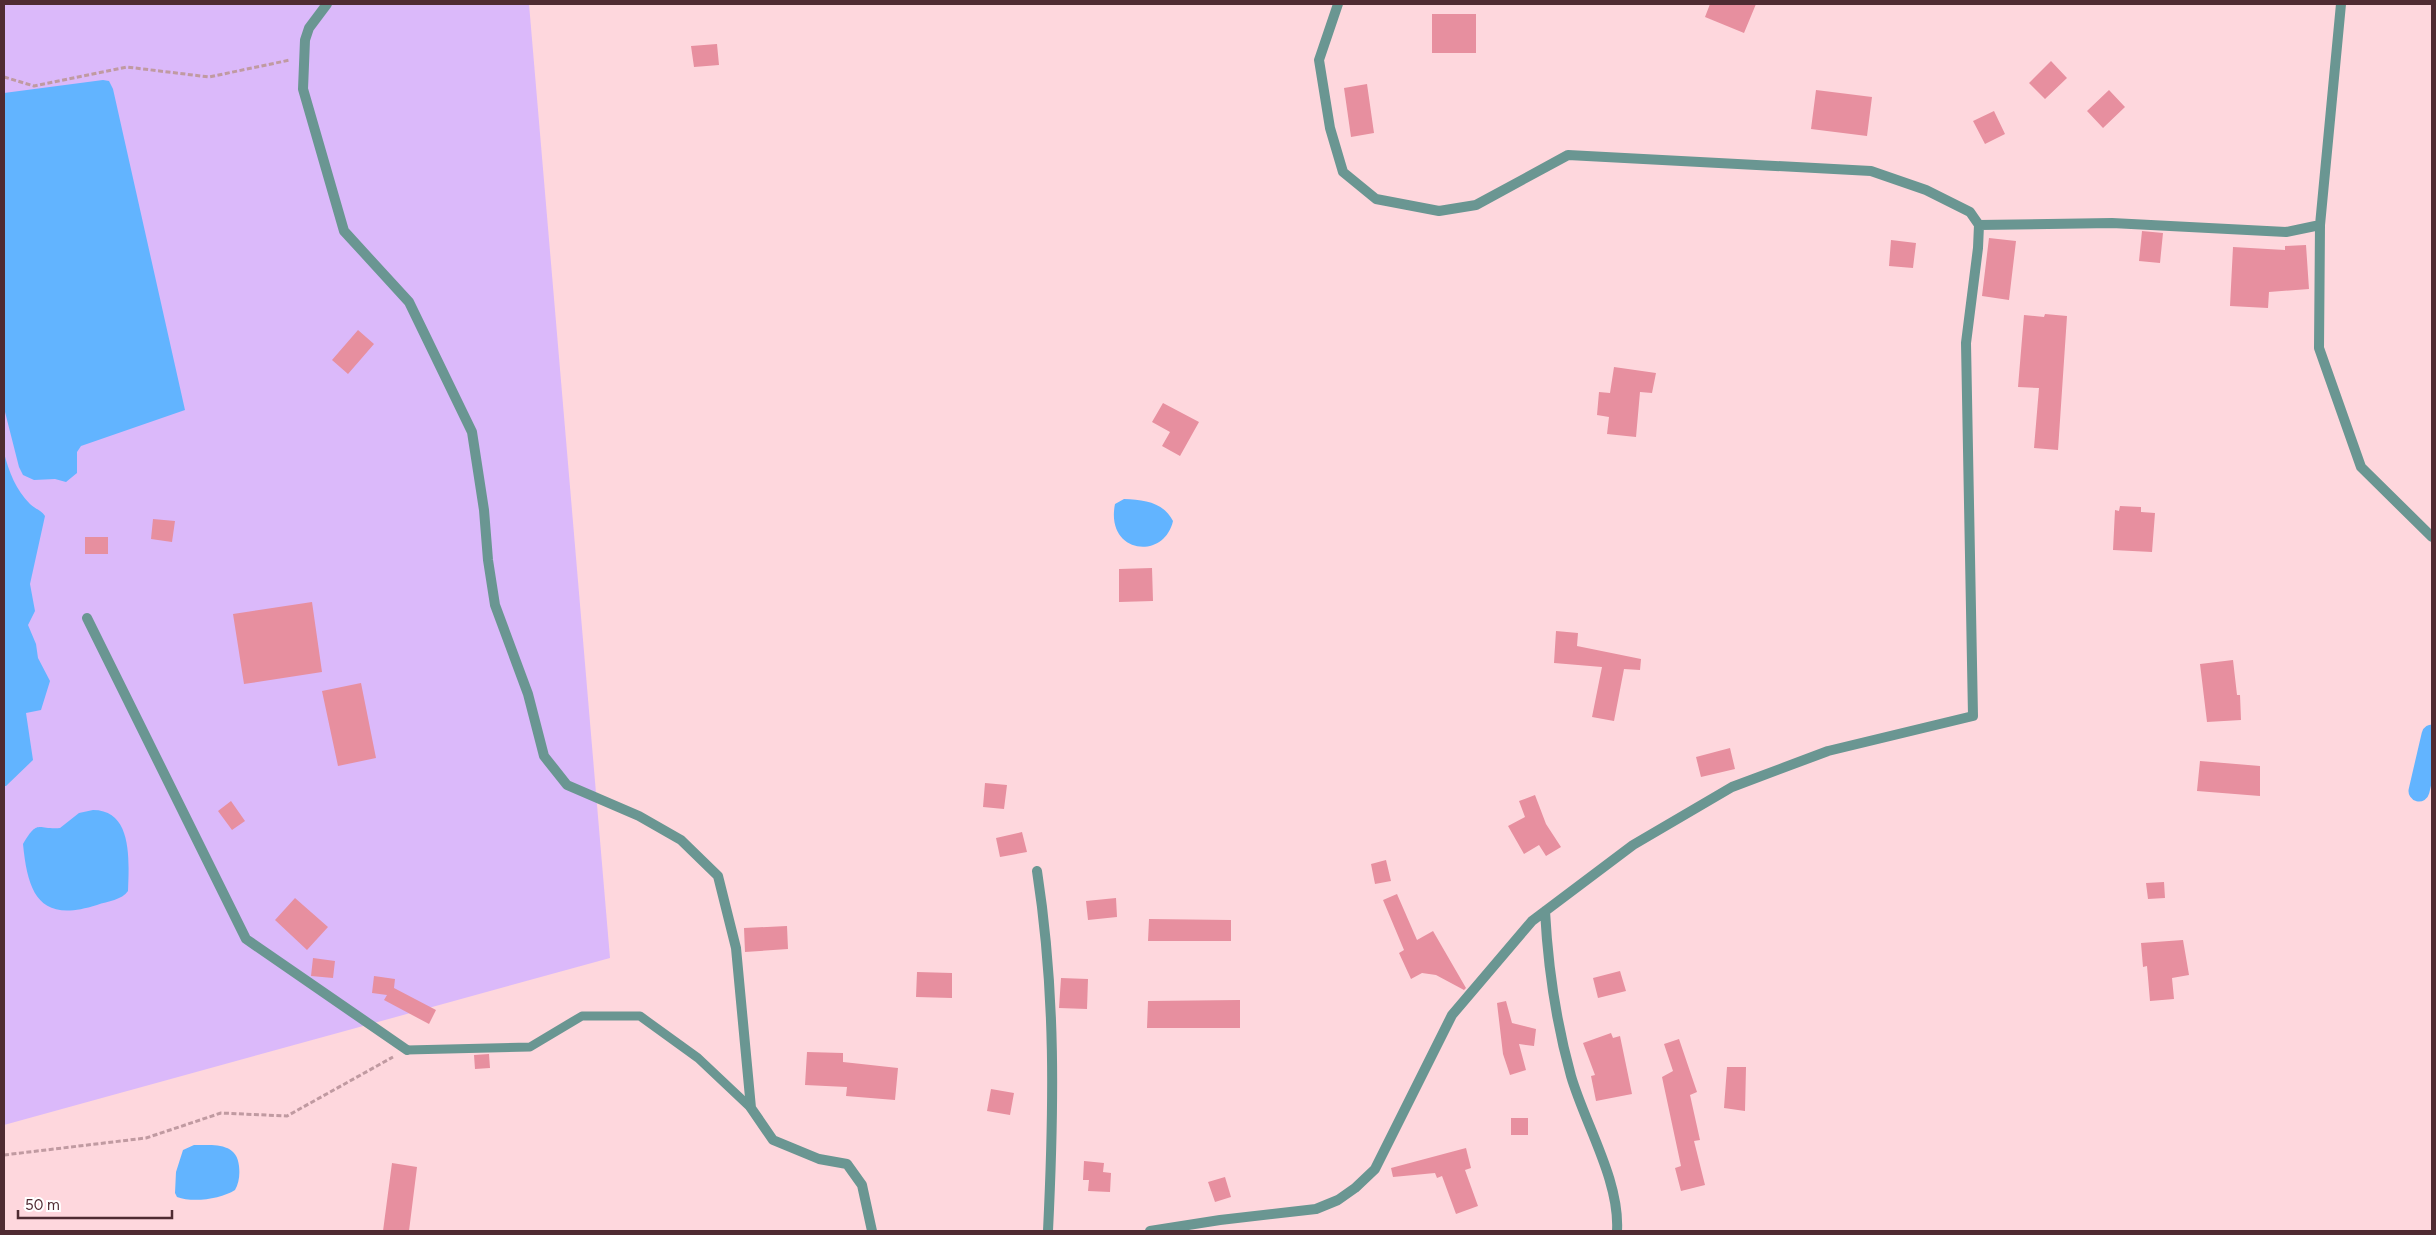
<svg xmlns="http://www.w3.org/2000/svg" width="2436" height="1235" font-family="Figtree,sans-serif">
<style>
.green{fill:#dbb9fa}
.water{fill:#62b4ff}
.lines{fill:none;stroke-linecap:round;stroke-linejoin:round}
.canal{stroke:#62b4ff;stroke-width:21}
.building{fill:#e78f9f}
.path{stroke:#c09aa1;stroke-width:3;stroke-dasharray:5 2.5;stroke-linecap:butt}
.lane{stroke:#6a9692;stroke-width:9}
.street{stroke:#6a9692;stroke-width:10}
</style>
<rect width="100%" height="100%" fill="#fed7dd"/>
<path class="green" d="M4 4H529L610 958 4 1125Z"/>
<path class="water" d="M103 80 109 81 113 89 185 410 81 446 77 452V473L66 482 55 479 34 480 23 475 19 467 4 408V93Z
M4 453C9 472 16 490 30 504 35 509 41 510 45 516L30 584 35 611 28 625 36 644 38 658 50 681 41 710 26 713 33 760 6 786H4Z
M1124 499C1145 500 1163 502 1173 521 1164 561 1105 554 1115 504Z
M93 810C133 810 129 861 128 891 122 900 108 901 97 905 40 923 28 895 23 844 38 818 38 830 60 828L79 813Z
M194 1145C213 1145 237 1142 239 1166 240 1175 239 1183 235 1190 221 1199 193 1203 177 1197L175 1193 176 1172 183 1150Z"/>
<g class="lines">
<path class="canal" d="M2419 791 2432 735"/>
</g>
<path class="building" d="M1710 4H1756L1744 33 1705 17Z
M1432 14H1476V53H1432Z
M717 44 719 65 694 67 691 46Z
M2051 61 2067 78 2045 99 2029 83Z
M1367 84 1374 133 1351 137 1344 88Z
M1816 90 1872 97 1867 136 1811 129Z
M2109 90 2125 107 2103 128 2087 111Z
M1994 111 2005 134 1985 144 1973 121Z
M2142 231 2163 233 2160 263 2139 261Z
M1989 238 2016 241 2009 300 1982 296Z
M1891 240 1916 243 1913 268 1889 266Z
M2306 245 2309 289 2269 292 2268 308 2230 306 2233 247 2285 250V246Z
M2045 314 2067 316 2058 450 2034 448 2039 388 2018 387 2024 315 2044 317Z
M358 330 374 344 348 374 332 360Z
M1614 367 1656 373 1652 393 1640 392 1636 437 1607 434 1609 417 1597 415 1599 392 1610 393Z
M1163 403 1199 422 1180 456 1162 446 1170 432 1152 422Z
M2120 506 2141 507V512L2155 513 2152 552 2113 550 2115 510 2119 511Z
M153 519 175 521 172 542 151 539Z
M85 537H108V554H85Z
M1152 568 1153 601 1119 602V569Z
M312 602 322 672 244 684 233 614Z
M1556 631 1578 633 1577 646 1641 659 1640 670 1624 669 1614 721 1592 717 1602 667 1554 663Z
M2233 660 2237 695H2240L2241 720 2207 722 2200 664Z
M361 683 376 758 338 766 322 691Z
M1730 748 1735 769 1701 777 1696 757Z
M2200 761 2260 766V796L2197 791Z
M985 783 1007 785 1004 809 983 807Z
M1535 795 1546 824 1561 847 1546 856 1539 845 1524 854 1508 826 1525 817 1519 801Z
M231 801 245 821 232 830 218 811Z
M1022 832 1027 852 1000 857 996 838Z
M1386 860 1391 881 1375 884 1371 864Z
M2164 882 2165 898 2148 899 2146 883Z
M1397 894 1417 940 1433 931 1466 988 1464 990 1436 975 1422 973 1411 979 1399 953 1404 950 1383 900Z
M295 898 328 927 307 950 275 920Z
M1116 898 1117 917 1088 920 1086 901Z
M1149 919 1231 920V941H1148Z
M787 926 788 949 745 952 744 928Z
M2183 940 2189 975 2172 978 2174 999 2150 1001 2147 966 2143 967 2141 943Z
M313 958 335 961 333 978 311 976Z
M1620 971 1626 991 1598 998 1593 978Z
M917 972 952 973V998L916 997Z
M374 976 395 979 394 988 436 1010 429 1024 384 1000 387 995 372 993Z
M1061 978 1088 979 1087 1009 1059 1008Z
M1240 1000V1028H1147L1148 1001Z
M1506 1001 1512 1023 1536 1029 1534 1046 1519 1044 1526 1070 1510 1075 1503 1054 1497 1003Z
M1611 1033 1613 1038 1620 1036 1632 1094 1596 1101 1591 1076 1595 1075 1583 1043Z
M1679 1039 1697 1092 1690 1095 1700 1140 1694 1141 1705 1185 1681 1191 1675 1168 1681 1166 1662 1077 1673 1071 1664 1044Z
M807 1052 843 1053V1062L898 1068 895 1100 846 1096 847 1087 805 1085Z
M489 1054 490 1068 475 1069 474 1055Z
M1727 1067H1746L1745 1111 1724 1108Z
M991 1089 1014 1093 1010 1115 987 1111Z
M1511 1118H1528V1135H1511Z
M1466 1148 1471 1168 1465 1170 1478 1206 1456 1214 1442 1176 1437 1178 1435 1173 1393 1177 1391 1168Z
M1084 1161 1104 1163 1103 1172 1111 1173 1110 1192 1088 1191 1089 1180H1083Z
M392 1163 417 1167 409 1231H383Z
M1225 1177 1231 1197 1215 1202 1208 1182Z"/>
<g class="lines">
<path class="path" d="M4 77 34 86 127 67 209 77 290 60
M4 1155 146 1138 221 1113 287 1116 393 1057"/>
<path class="lane" d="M407 1050 530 1047 582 1016H640L698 1058 751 1108"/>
<path class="street" d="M327 4 309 28 305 40 303 89 344 231 409 302 472 432 484 510 488 560 495 605 528 694 544 756 567 785 639 816 681 840 718 876 736 948 751 1108 773 1140 819 1159 847 1164 862 1185 872 1231
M2341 4 2320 225 2319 348 2361 467 2432 537
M1979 225 2112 223 2286 232 2320 225
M87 618 246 939 407 1050
M1037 871C1056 994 1054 1107 1048 1231
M1545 911C1548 968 1556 1022 1571 1076 1585 1124 1620 1181 1617 1231
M1150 1231 1220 1220 1316 1209 1338 1200 1355 1188 1375 1169 1452 1015 1532 921 1633 845 1732 787 1828 751 1973 716 1966 343 1978 248 1979 225 1970 212 1926 190 1871 171 1568 155 1476 205 1439 211 1376 199 1343 172 1330 128 1319 60 1338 4"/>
</g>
<rect width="2436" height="1235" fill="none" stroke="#4f2b32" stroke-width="10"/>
<path d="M18 1210v8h154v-8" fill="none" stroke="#4f2b32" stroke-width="2.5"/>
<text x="25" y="1210" font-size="15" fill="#4f2b32" stroke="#ffffff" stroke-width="4" paint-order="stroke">50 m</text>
</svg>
